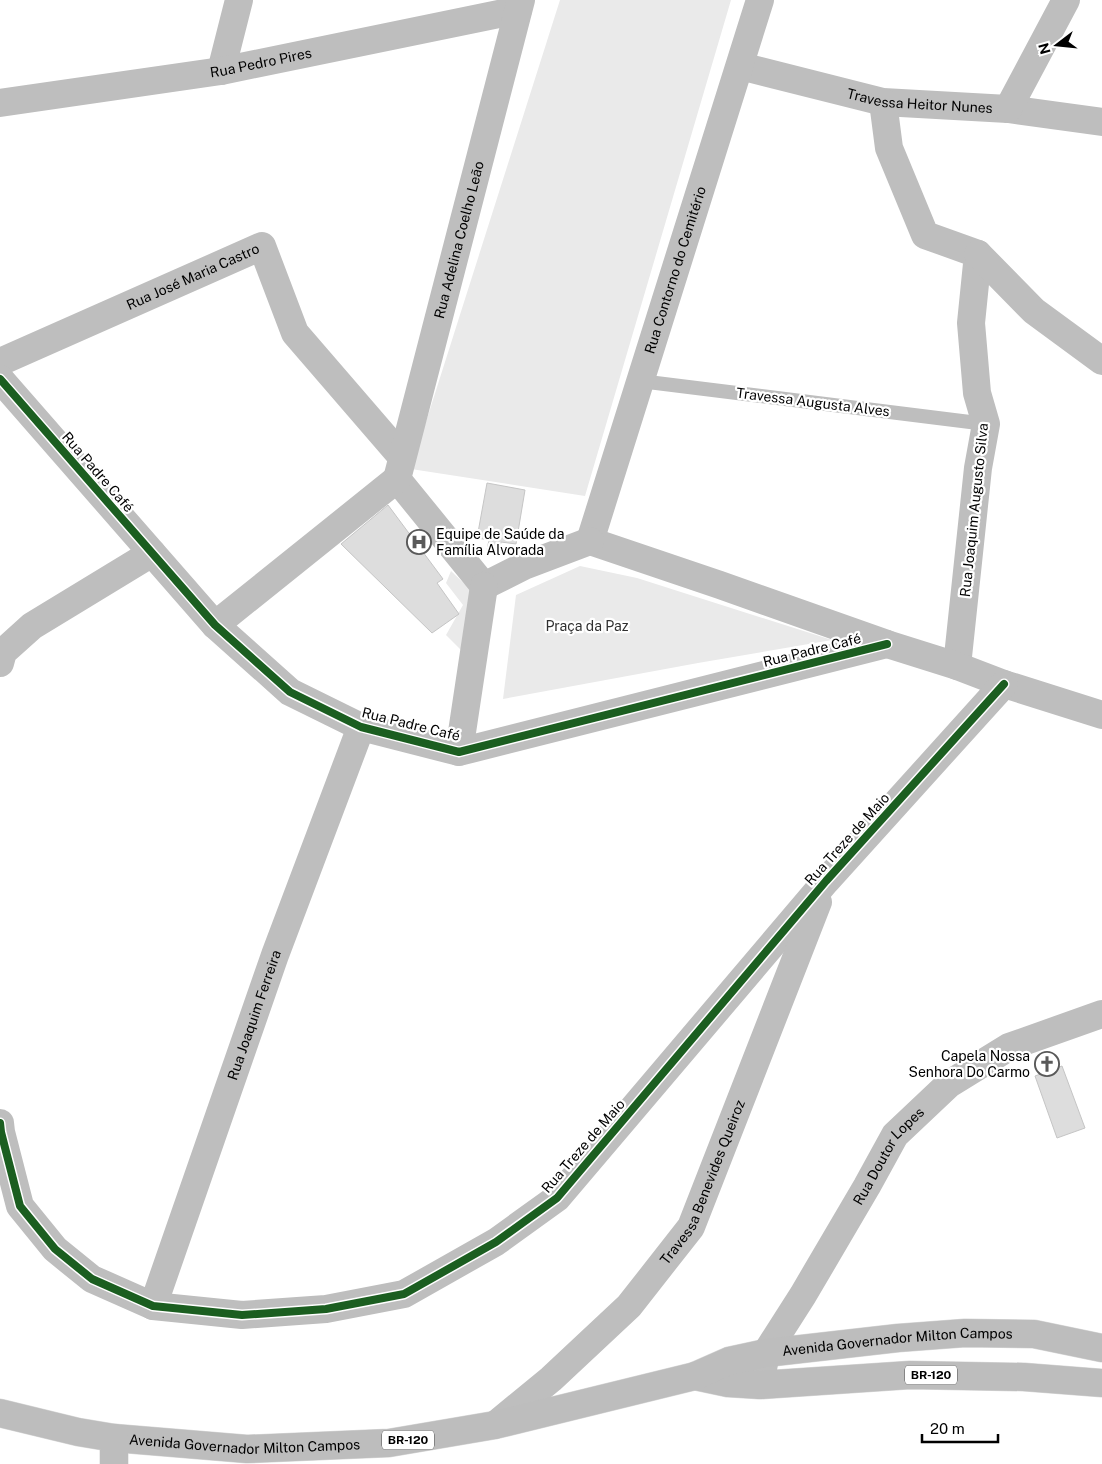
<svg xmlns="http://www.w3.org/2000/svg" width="1102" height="1464" font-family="'Public Sans',sans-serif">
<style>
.green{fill:#eaeaea}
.building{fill:#ddd;stroke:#c5c5c5}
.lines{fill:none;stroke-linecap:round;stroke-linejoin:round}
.primary-casing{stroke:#dbdbdb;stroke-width:29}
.highway-casing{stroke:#dbdbdb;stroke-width:29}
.lane{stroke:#bebebe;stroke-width:14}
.street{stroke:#bebebe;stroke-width:28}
.primary{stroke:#bdbdbd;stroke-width:28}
.highway{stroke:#bdbdbd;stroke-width:28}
.cycleway-casing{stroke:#fff;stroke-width:11}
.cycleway{stroke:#1b5e20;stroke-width:8}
.labels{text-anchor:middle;stroke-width:4.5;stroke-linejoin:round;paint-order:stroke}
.shield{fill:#fff;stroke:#4c4c4c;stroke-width:1}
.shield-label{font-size:12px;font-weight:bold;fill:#000}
.street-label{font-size:14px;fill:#000;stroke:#fff}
.poi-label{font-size:14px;fill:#000;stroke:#fff;text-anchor:start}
.park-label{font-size:14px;fill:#303030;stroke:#fff}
</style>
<rect width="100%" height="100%" fill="#fff"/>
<path class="green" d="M560 0H731L585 496 411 469Z
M580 566 637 578 832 640 698 663 503 699 516 595Z
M451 571 473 592 465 654 446 635 463 605 446 583Z"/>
<path class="building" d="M487 483 525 490 516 544 501 542 499 552 487 550 489 540 477 538Z
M388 505 443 579 437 583 459 614 432 633 341 544Z
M1062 1066 1085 1128 1057 1138 1035 1076Z"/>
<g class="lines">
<defs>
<g id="primary">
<path d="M695 1376 728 1383 760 1385 910 1375 1024 1377 1102 1383"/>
<path id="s9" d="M114 1438 247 1449 389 1443 495 1425 695 1376 729 1361 766 1353 898 1338 965 1333 1034 1334 1102 1348"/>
</g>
<path id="highway" d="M0 1413 78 1432 114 1438V1464"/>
</defs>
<use href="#primary" class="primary-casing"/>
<use href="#highway" class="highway-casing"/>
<path class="lane" d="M640 381 986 424"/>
<g class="street">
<path id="s1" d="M740 66 883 102 1008 109 1102 122"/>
<path d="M221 71 239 0"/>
<path d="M883 102 889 148 925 235 978 254 971 323 977 393 986 424 978 468 957 666"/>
<path id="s2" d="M0 103 221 71 518 10"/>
<path d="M1008 109 1066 0"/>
<path d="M978 254 1034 311 1102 361"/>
<path id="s3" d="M0 362 262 246 295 333 402 457"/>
<path d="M0 379 215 625 290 692 361 727 459 752 887 644"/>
<path id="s4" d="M590 541 760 0"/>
<path d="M590 541 720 585 887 644 957 666 1004 684 1102 715"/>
<path id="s5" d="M484 586 397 479 521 0"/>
<path d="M484 586 524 566 590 541"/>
<path d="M215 625 397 479"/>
<path d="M0 663 3 652 32 626 152 553"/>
<path d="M459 752 484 586"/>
<path d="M0 1123 1 1132 20 1206 55 1249 92 1279 153 1306 242 1315 326 1309 404 1294 496 1242 557 1198 826 881 1004 684"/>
<path id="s6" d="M153 1306 275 955 361 727"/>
<path id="s7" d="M760 1385 766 1353 803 1295 867 1186 895 1135 949 1084 1009 1047 1102 1014"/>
<path id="s8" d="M495 1425 551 1379 629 1306 691 1227 818 902"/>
</g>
<use href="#primary" class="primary"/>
<use href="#highway" class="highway"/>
<defs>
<path id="cycleway" d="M0 379 215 625 290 692 361 727 459 752 887 644
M0 1123 1 1132 20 1206 55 1249 92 1279 153 1306 242 1315 326 1309 404 1294 496 1242 557 1198 826 881 1004 684"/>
</defs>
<use href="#cycleway" class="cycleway-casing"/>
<use href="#cycleway" class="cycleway"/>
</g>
<defs>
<symbol id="hospital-ring" viewBox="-11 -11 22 22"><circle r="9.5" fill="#fff" stroke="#595959" stroke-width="1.5"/><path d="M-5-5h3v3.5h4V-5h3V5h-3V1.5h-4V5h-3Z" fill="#595959"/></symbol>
<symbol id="church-ring" viewBox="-11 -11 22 22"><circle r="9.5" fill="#fff" stroke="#595959" stroke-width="1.5"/><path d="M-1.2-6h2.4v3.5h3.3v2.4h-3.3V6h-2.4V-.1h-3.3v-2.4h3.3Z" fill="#595959"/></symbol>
</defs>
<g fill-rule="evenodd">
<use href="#hospital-ring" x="405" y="528" width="28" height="28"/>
<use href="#church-ring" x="1033" y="1050" width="28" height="28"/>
</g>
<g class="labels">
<g class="shield">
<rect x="905" y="1365.5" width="52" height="19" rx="4"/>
<rect x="382" y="1430.5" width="52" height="19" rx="4"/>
</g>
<g class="shield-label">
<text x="931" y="1379">BR-120</text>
<text x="408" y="1444">BR-120</text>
</g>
<g class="street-label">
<text dy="5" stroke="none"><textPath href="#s2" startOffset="264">Rua Pedro Pires</textPath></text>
<text dy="5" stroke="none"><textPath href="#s1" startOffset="184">Travessa Heitor Nunes</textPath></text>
<text dy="5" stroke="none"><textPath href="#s5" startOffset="385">Rua Adelina Coelho Leão</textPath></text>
<text dy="5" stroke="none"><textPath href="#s4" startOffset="284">Rua Contorno do Cemitério</textPath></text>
<text dy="5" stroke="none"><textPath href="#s3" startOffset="211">Rua José Maria Castro</textPath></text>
<text transform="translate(813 402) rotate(7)" y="5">Travessa Augusta Alves</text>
<text transform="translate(98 472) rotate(49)" y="5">Rua Padre Café</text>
<text transform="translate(974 510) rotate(-84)" y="5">Rua Joaquim Augusto Silva</text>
<text transform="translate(812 650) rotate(-14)" y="5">Rua Padre Café</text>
<text transform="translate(411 724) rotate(14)" y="5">Rua Padre Café</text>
<text transform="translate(847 839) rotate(-48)" y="5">Rua Treze de Maio</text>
<text dy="5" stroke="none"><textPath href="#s6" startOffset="308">Rua Joaquim Ferreira</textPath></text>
<text transform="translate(583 1146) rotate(-49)" y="5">Rua Treze de Maio</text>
<text dy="5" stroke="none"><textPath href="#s7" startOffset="265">Rua Doutor Lopes</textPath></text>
<text dy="5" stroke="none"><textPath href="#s8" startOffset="325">Travessa Benevides Queiroz</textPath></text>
<text dy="5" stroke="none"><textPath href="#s9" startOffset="796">Avenida Governador Milton Campos</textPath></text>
<text dy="5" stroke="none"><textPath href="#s9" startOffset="131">Avenida Governador Milton Campos</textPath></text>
</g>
<g class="poi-label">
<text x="436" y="539">Equipe de Saúde da<tspan x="436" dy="16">Família Alvorada</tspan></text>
<text x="1030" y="1061" text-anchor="end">Capela Nossa<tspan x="1030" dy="16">Senhora Do Carmo</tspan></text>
</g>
<g class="park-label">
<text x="587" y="631">Praça da Paz</text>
</g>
</g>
<g transform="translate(1057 45) rotate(254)" stroke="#ffffff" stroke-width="4" paint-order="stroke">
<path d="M0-4L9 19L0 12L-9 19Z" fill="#000000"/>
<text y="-8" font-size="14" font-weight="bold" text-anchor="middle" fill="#000000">N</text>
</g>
<path d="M922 1434v8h76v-8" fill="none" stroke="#000000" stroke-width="2.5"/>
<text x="930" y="1434" font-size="15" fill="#000000" stroke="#ffffff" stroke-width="4" paint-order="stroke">20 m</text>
</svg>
